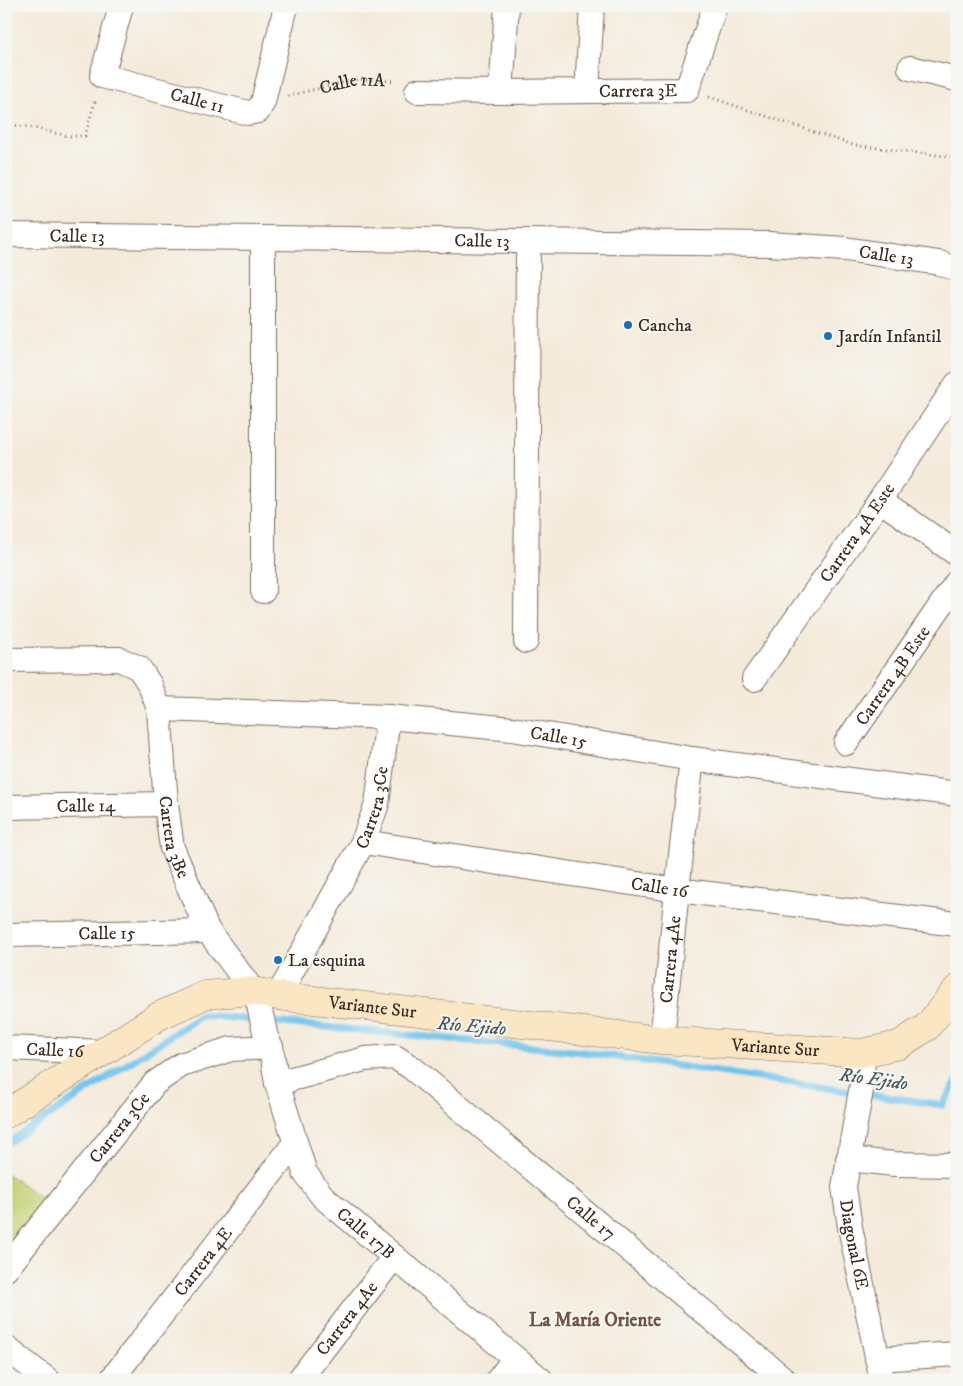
<svg xmlns="http://www.w3.org/2000/svg" width="963" height="1386" font-family="'IM FELL DW Pica',serif">
<style>
.green{fill:#c4d274;stroke:#807e49}
.lines{fill:none;stroke-linecap:round;stroke-linejoin:round}
.stream{stroke:#6ec3eb;stroke-width:7}
.minor-casing{stroke:#7c6d60;stroke-width:26}
.secondary-casing{stroke:#7c6d60;stroke-width:29}
.path{stroke:#7c6d60;stroke-width:3;stroke-dasharray:1 4;stroke-linecap:butt}
.minor{stroke:#fff;stroke-width:24}
.secondary{stroke:#fbe6c4;stroke-width:28}
.poi-dot{fill:#1f6fb2;stroke:#f6f6f2;stroke-width:2}
.labels{text-anchor:middle;stroke-width:4;stroke-linejoin:round;paint-order:stroke}
.street-label{font-size:18px;fill:#3b2a1e;stroke:#f6f6f2}
.poi-label{font-size:18px;fill:#3b2a1e;stroke:#f6f6f2;text-anchor:start}
.water-label{font-size:19px;font-style:italic;fill:#4a585c;stroke:#f6f6f2}
.neighbourhood-label{font-size:19px;font-weight:bold;fill:#755542;stroke:#f6f6f2}
</style>
<rect width="100%" height="100%" fill="#f6f6f2"/>
<filter id="ink" filterUnits="userSpaceOnUse"><feTurbulence type="fractalNoise" baseFrequency=".02" numOctaves="2"/><feDisplacementMap in="SourceGraphic" scale="10" xChannelSelector="R" yChannelSelector="G"/><feConvolveMatrix kernelMatrix="1 2 1 2 8 2 1 2 1" color-interpolation-filters="sRGB"/></filter>
<filter id="wash" filterUnits="userSpaceOnUse"><feTurbulence type="fractalNoise" baseFrequency=".0096" numOctaves="4" result="noise"/><feDisplacementMap in="SourceGraphic" scale="20" xChannelSelector="R" yChannelSelector="G"/><feGaussianBlur stdDeviation="1.12" result="paint"/><feColorMatrix in="noise" values="0 0 0 0 0 0 0 0 0 0 0 0 0 0 0 0 0 1.4 0 .05"/><feComposite in="paint" operator="in"/></filter>
<g filter="url(#wash)">
<rect width="100%" height="100%" fill="#f4eada"/>
<path class="green" d="M6 1173 48 1203 6 1253Z"/>
<g class="lines">
<path class="stream" d="M6 1144 202 1015 583 1052 942 1105 957 1082"/>
</g>
</g>
<g filter="url(#ink)">
<g class="lines">
<defs>
<g id="minor">
<path id="s2" d="M121 6 102 76 248 113 258 111 263 102 286 6"/>
<path d="M910 68 957 79"/>
<path id="s3" d="M417 91 501 92 687 90 715 6"/>
<path d="M587 91 592 6"/>
<path d="M501 92 507 6"/>
<path id="s4" d="M6 235 769 244 845 249 939 263 957 269"/>
<path d="M880 500 957 554"/>
<path d="M263 591V238"/>
<path d="M526 641 528 241"/>
<path id="s5" d="M6 660 119 659 139 668 150 685 159 709 166 804 172 848 208 931 253 991 258 1001 266 1037 271 1047 277 1083 305 1173 323 1197 541 1380"/>
<path id="s6" d="M754 679 880 500 957 384"/>
<path id="s7" d="M159 709 388 717 512 729 692 759 957 794"/>
<path id="s8" d="M846 743 957 582"/>
<path id="s9" d="M6 807 166 804"/>
<path id="s10" d="M363 842 677 890 957 924"/>
<path id="s11" d="M6 935 208 931"/>
<path id="s12" d="M278 996 363 842 377 804 388 717"/>
<path id="s13" d="M662 1040 677 890 692 759"/>
<path id="s14" d="M6 1048 104 1052"/>
<path id="s15" d="M862 1053 863 1079 844 1187 850 1227 882 1380"/>
<path id="s16" d="M277 1083 365 1059 395 1057 412 1068 785 1380"/>
<path d="M848 1159 894 1164 957 1165"/>
<path id="s17" d="M6 1269 155 1083 181 1065 231 1049 271 1047"/>
<path d="M6 1348 48 1380"/>
<path d="M877 1359 957 1354"/>
<path id="s18" d="M111 1380 295 1143"/>
<path id="s19" d="M299 1380 394 1257"/>
<path d="M498 1380 515 1358"/>
</g>
<g id="secondary">
<path id="s20" d="M6 1114 159 1016 205 995 253 991 278 996 662 1040 862 1053 899 1045 927 1027 957 989"/>
</g>
</defs>
<use href="#minor" class="minor-casing"/>
<use href="#secondary" class="secondary-casing"/>
<g class="path">
<path id="s1" d="M288 96 357 79 396 81"/>
<path d="M709 97 853 145 953 157 957 146"/>
<path d="M6 124 34 128 68 136H85L96 98"/>
</g>
<use href="#minor" class="minor"/>
<use href="#secondary" class="secondary"/>
</g>
</g>
<g class="poi-dot">
<circle cx="628" cy="325" r="5"/>
<circle cx="828" cy="336" r="5"/>
<circle cx="278" cy="960" r="5"/>
</g>
<g class="labels">
<g class="street-label">
<text dy="6" stroke="none"><textPath href="#s1" startOffset="66">Calle 11A</textPath></text>
<text dy="6" stroke="none"><textPath href="#s3" startOffset="221">Carrera 3E</textPath></text>
<text dy="6" stroke="none"><textPath href="#s2" startOffset="171">Calle 11</textPath></text>
<text dy="6" stroke="none"><textPath href="#s4" startOffset="71">Calle 13</textPath></text>
<text dy="6" stroke="none"><textPath href="#s4" startOffset="476">Calle 13</textPath></text>
<text dy="6" stroke="none"><textPath href="#s4" startOffset="881">Calle 13</textPath></text>
<text dy="6" stroke="none"><textPath href="#s6" startOffset="179">Carrera 4A Este</textPath></text>
<text dy="6" stroke="none"><textPath href="#s8" startOffset="82">Carrera 4B Este</textPath></text>
<text dy="6" stroke="none"><textPath href="#s7" startOffset="401">Calle 15</textPath></text>
<text dy="6" stroke="none"><textPath href="#s9" startOffset="80">Calle 14</textPath></text>
<text dy="6" stroke="none"><textPath href="#s12" startOffset="212">Carrera 3Ce</textPath></text>
<text dy="6" stroke="none"><textPath href="#s5" startOffset="310">Carrera 3Be</textPath></text>
<text dy="6" stroke="none"><textPath href="#s10" startOffset="300">Calle 16</textPath></text>
<text dy="6" stroke="none"><textPath href="#s11" startOffset="101">Calle 15</textPath></text>
<text dy="6" stroke="none"><textPath href="#s13" startOffset="81">Carrera 4Ae</textPath></text>
<text dy="6" stroke="none"><textPath href="#s20" startOffset="401">Variante Sur</textPath></text>
<text dy="6" stroke="none"><textPath href="#s20" startOffset="806">Variante Sur</textPath></text>
<text dy="6" stroke="none"><textPath href="#s14" startOffset="49">Calle 16</textPath></text>
<text dy="6" stroke="none"><textPath href="#s17" startOffset="181">Carrera 3Ce</textPath></text>
<text dy="6" stroke="none"><textPath href="#s16" startOffset="375">Calle 17</textPath></text>
<text dy="6" stroke="none"><textPath href="#s5" startOffset="762">Calle 17B</textPath></text>
<text dy="6" stroke="none"><textPath href="#s15" startOffset="194">Diagonal 6E</textPath></text>
<text dy="6" stroke="none"><textPath href="#s18" startOffset="150">Carrera 4E</textPath></text>
<text dy="6" stroke="none"><textPath href="#s19" startOffset="78">Carrera 4Ae</textPath></text>
</g>
<g class="poi-label">
<text x="638" y="331">Cancha</text>
<text x="838" y="342">Jardín Infantil</text>
<text x="288" y="966">La esquina</text>
</g>
<g class="water-label">
<text transform="translate(472 1025) rotate(5)" y="7">Río Ejido</text>
<text transform="translate(874 1078) rotate(8)" y="7">Río Ejido</text>
</g>
<g class="neighbourhood-label">
<text x="595" y="1326">La María Oriente</text>
</g>
</g>
<rect width="963" height="1386" fill="none" stroke="#f6f6f2" stroke-width="25"/>
</svg>
